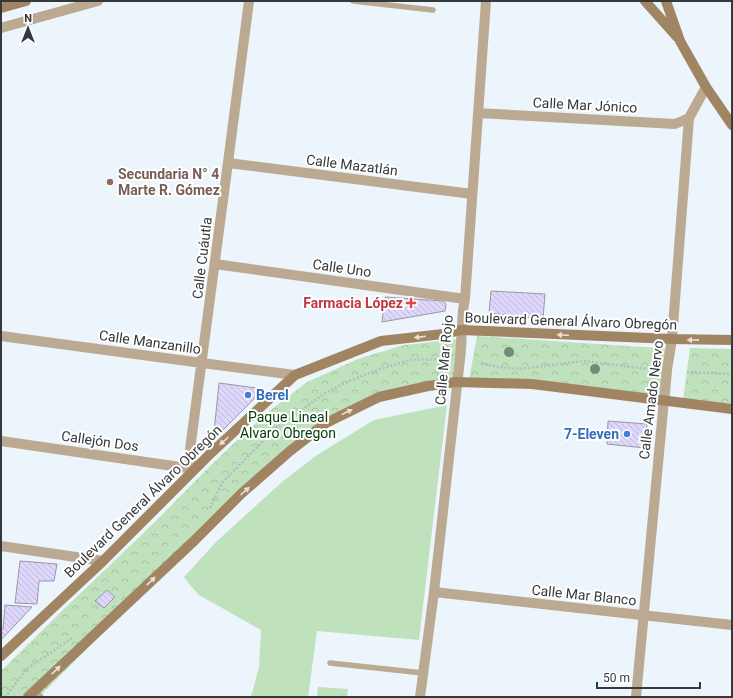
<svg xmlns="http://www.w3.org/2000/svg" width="733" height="698" font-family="Roboto,sans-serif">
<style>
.grass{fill:#bfe2bd}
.park{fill:url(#park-crowns)}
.building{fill:url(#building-back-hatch);stroke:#9a98a1}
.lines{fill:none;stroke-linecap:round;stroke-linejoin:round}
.path{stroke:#b5bbc2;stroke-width:2.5;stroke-dasharray:2 2;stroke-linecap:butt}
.service{stroke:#bca992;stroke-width:5.5}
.minor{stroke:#bca992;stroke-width:10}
.tertiary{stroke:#bca992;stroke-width:10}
.secondary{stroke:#a18563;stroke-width:10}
.tree{fill:#6c8d76}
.oneway{fill:#e8e0d8}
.education-dot{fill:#8d6e63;stroke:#fff;stroke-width:1.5}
.health-dot{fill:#e0444e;stroke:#fff;stroke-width:1.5}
.shop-dot{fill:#3f7fe0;stroke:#fff;stroke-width:1.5}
.labels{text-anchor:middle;stroke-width:4;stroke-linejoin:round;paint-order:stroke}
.street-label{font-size:14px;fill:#36393c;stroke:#fff}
.education-label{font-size:14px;font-weight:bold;fill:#785e54;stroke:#fff;text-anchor:start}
.health-label{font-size:14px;font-weight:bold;fill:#be3a42;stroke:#fff;text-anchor:end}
.shop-label{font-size:14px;font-weight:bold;fill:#366cbe;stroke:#fff;text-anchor:start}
.park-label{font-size:14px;fill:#043909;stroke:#fff}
</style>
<defs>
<pattern id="park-crowns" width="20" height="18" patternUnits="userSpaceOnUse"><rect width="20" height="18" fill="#bfe2bd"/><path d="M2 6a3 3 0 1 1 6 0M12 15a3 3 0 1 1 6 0" fill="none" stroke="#a5c3a3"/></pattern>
<pattern id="building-back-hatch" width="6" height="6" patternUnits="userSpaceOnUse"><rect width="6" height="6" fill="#dfd6fb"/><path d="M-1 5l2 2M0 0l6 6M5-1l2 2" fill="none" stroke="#c0b8d8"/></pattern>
</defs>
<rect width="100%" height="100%" fill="#ecf4fc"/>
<path class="grass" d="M447 405 419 640 317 631 308 697H251L259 667 261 630 199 595 190 585 184 577 217 541 282 482 317 455 374 420Z
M318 687 348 689 347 697H317Z"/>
<path class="park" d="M477 336 673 349 670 397 469 380Z
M467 338 466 354 460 380 428 383 328 422 253 482 39 697H1V671L66 607 109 566 159 518 201 475 231 446 267 413 307 382 358 359 404 345Z
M690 348 732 349V404L683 400Z"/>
<path class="building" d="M491 291 545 294 543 319 489 313Z
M385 297 443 301 446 304 445 311 382 322Z
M219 383 264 389 219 434 214 432Z
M608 421 647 424 645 448 607 444Z
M20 561 57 564 54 581H39L37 604 15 603Z
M107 590 115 597 104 608 95 601Z
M5 605 32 607 1 640V629H3Z"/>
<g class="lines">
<path class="path" d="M444 348 446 362
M481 363 498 367 519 369 585 361 655 370
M687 372 732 374
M210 508 222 483 275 429 325 393 347 382 377 370 409 360 450 359
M5 697 27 669 72 638"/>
<path class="service" d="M353 1 433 10
M330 663 423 673
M35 690 41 697"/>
<path class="minor" d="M1 28 98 1
M478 113 675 124 689 118
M228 163 472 194
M215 264 465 299
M1 336 202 363 295 375
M1 441 194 469
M194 469 189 457C210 305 229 153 249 1
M1 546 103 561
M434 592 732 625
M420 697 434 592 460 359 463 310 465 299 486 1"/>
<path class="tertiary" d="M636 697 664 400 667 370 672 339 689 118 706 87"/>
<path class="secondary" d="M645 1 677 37
M666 1 680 41 706 87 732 125
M1 8 26 1
M1 656 103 561 211 453 295 375 381 341 443 334 461 330 672 339 732 340
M28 697 195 540 242 493 290 451 326 423 379 397 428 386 456 382 532 384 732 409"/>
</g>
<g class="tree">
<circle cx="509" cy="352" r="5"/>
<circle cx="595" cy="369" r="5"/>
</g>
<defs><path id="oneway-solid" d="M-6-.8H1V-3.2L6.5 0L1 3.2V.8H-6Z"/></defs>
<g class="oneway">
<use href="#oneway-solid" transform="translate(563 335) rotate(-178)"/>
<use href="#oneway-solid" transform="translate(420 337) rotate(173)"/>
<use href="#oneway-solid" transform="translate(693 340) rotate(-179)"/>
<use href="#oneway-solid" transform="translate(347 412) rotate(-26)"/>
<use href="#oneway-solid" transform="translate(224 441) rotate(138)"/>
<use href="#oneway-solid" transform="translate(245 491) rotate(-42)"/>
<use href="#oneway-solid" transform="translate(151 581) rotate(-43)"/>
<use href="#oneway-solid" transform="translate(56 670) rotate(-43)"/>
</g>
<circle class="education-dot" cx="110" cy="182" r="4"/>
<path class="health-dot" d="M409 297h4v4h4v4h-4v4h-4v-4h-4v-4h4z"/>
<g class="shop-dot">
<circle cx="248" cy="395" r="4"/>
<circle cx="627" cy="434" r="4"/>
</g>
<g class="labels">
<g class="street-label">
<text transform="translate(585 105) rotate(3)" y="5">Calle Mar Jónico</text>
<text transform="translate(352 165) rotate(7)" y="5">Calle Mazatlán</text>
<text transform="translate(202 258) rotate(-83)" y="5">Calle Cuáutla</text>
<text transform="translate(342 268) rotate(8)" y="5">Calle Uno</text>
<text transform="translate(571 321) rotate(2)" y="5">Boulevard General Álvaro Obregón</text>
<text transform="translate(150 342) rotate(8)" y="5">Calle Manzanillo</text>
<text transform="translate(444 360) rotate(-85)" y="5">Calle Mar Rojo</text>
<text transform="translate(651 400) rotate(-83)" y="5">Calle Amado Nervo</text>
<text transform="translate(100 441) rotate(8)" y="5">Callejón Dos</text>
<text transform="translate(143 501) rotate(-44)" y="5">Boulevard General Álvaro Obregón</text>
<text transform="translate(584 595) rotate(6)" y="5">Calle Mar Blanco</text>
</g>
<g class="education-label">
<text x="118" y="179">Secundaria N° 4<tspan x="118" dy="16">Marte R. Gómez</tspan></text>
</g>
<g class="health-label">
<text x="403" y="308">Farmacia López</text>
</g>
<g class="shop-label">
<text x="256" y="400">Berel</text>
<text x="619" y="439" text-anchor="end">7-Eleven</text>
</g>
<g class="park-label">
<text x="288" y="422">Paque Lineal<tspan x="288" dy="16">Alvaro Obregon</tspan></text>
</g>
</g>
<rect width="733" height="698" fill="none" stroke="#36393c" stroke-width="4"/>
<g transform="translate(28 28)" stroke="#ffffff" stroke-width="3" paint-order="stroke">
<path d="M0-3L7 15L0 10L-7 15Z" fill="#36393c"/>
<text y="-6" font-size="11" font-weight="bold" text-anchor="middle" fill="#36393c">N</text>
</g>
<path d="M597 682v6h103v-6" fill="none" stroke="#36393c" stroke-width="2"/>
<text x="603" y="682" font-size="12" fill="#36393c" stroke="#ffffff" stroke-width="3" paint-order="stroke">50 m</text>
</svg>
